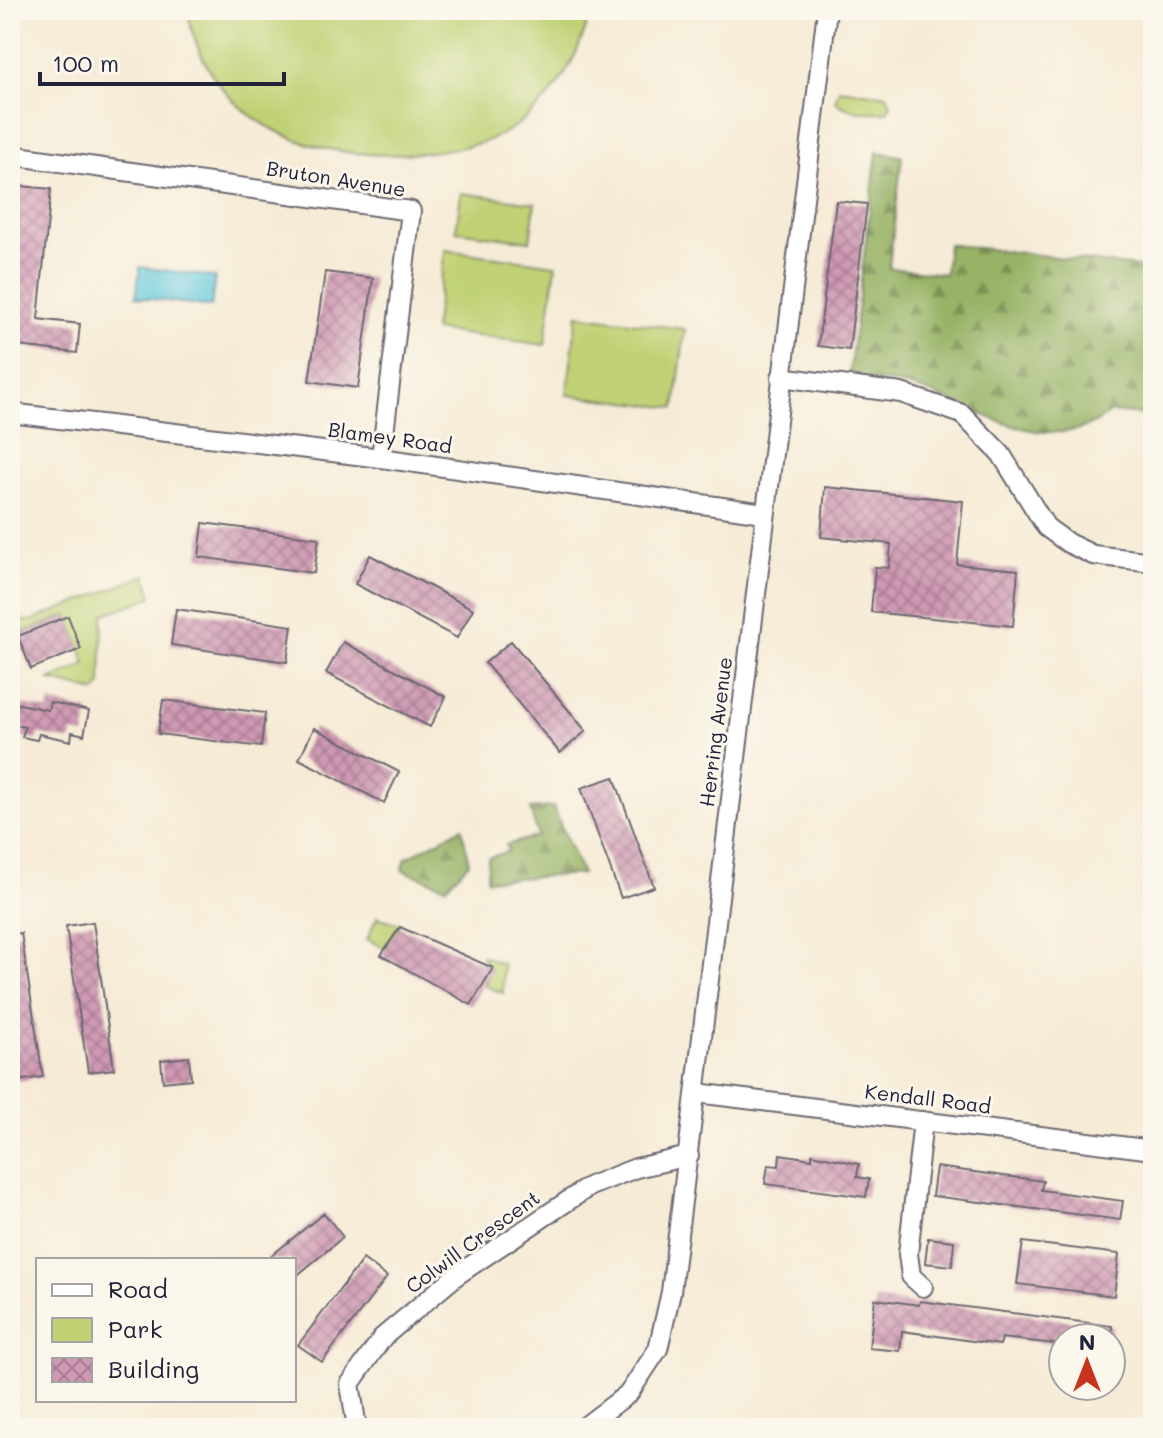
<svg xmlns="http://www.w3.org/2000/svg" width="1163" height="1438" font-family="Mali,sans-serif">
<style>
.green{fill:#c0d174;stroke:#717a58;stroke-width:2}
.forest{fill:url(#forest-firs);stroke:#5d6a50;stroke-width:2}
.water{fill:#5fc8db;stroke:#40758b;stroke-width:2}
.building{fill:url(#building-cross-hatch)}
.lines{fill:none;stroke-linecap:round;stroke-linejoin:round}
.minor-casing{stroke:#6c6871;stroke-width:22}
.minor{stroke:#fff;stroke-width:18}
.labels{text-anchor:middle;stroke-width:6;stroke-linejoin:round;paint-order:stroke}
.street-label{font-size:20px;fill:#22223b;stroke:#fbf7ec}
</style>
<defs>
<pattern id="forest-firs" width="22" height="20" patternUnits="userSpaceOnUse" patternTransform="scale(2)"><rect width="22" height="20" fill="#98b366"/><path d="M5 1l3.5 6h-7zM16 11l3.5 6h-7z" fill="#7c9155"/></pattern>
<pattern id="building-cross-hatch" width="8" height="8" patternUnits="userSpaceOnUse" patternTransform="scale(2)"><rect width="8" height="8" fill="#cf99b3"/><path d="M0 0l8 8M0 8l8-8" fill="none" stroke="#a87c93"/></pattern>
</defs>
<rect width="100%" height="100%" fill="#fbf7ec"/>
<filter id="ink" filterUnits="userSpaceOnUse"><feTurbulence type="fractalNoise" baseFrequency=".0125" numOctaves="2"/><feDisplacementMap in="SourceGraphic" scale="16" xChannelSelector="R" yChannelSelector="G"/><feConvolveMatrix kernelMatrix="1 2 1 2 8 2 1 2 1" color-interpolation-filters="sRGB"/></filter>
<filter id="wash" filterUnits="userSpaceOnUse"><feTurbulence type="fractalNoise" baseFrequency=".006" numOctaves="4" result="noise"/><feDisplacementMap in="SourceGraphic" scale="32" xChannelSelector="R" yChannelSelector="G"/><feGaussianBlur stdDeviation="1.8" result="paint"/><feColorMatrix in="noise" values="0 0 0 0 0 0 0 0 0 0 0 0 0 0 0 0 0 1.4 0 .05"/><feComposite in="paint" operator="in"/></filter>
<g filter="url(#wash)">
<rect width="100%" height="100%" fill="#f6ebd6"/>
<path class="green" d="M187 10H591C579 57 555 101 512 128 484 147 453 149 420 153 313 163 210 126 187 10Z
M839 89 887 95 891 105 887 112C872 113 845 112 835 101Z
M461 193 535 203 530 241 456 231Z
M445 250 556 265 545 345 434 330Z
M577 315 685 329 675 408 567 395Z
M146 575 152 597 103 615 101 685 96 692 50 680 86 664 68 615 18 634 20 639 10 643V620L31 621Z
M377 917 400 924 384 948 367 939Z
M482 956 503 964V993L484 986 489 975 479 969 485 963Z"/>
<path class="forest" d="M877 152 902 156 889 268 945 274 948 244 1153 269V416L1111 412C1054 460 981 411 922 390 899 382 873 381 849 376Z
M553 807 582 874 487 880 488 858 509 851 506 845 538 836 530 809Z
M462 828 469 863 446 887 402 870 406 858Z"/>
<path class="water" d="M140 267 215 277 211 307 136 297Z"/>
<g id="blocks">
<path class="building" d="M11 185 51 189 38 319 80 324 77 353 10 345 16 262 10 261Z
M836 201 867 204 849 350 818 346Z
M325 272 373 278 358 388 309 381Z
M825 487 963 501 957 564 1018 570 1013 626 871 612 875 567 889 568 891 544 821 537Z
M203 523 319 538 314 573 199 557Z
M370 555 473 609 457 638 355 584Z
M176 609 292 626 287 662 171 645Z
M68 616 81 649 31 669 18 636Z
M511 641 586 731 560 753 485 663Z
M343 642 446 697 430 727 326 673Z
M163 700 265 713 261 747 158 734Z
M10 702 48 710 50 702 89 711 84 735 72 732 71 741 39 734 37 740 22 737 25 727 10 724Z
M314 728 399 772 384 803 299 759Z
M614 777 654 887 621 898 581 788Z
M93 922 114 1069 88 1072 66 926Z
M400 927 493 968 471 1005 381 955Z
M21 933 43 1077 17 1081 10 1038V934Z
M189 1057 191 1079 163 1082 161 1060Z
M780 1154 812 1159V1154L859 1164 857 1177 869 1179 866 1197 765 1184 768 1165 779 1166Z
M936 1167 1043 1181 1041 1190 1123 1201 1120 1220 932 1196Z
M324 1213 343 1237 294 1278V1260H266Z
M928 1238 954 1241 952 1266 925 1263Z
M1023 1242 1119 1254 1114 1296 1017 1284Z
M363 1259 387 1277 322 1362 298 1345Z
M875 1299 919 1305 920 1301 1112 1326 1111 1338H1063V1345L1002 1338 1000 1345 902 1331 900 1351 869 1348Z"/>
</g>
</g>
<g filter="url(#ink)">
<use href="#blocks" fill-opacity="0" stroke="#6c6871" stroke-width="2"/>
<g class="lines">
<defs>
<path id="minor" d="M10 155 411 211 381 458
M781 377 901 393 962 414 1001 454 1046 527 1068 543 1093 555 1153 562
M10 413 381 458 764 513
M697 1093 1153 1150
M923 1121 908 1254 911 1276 923 1287
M357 1428 350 1384 383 1337 457 1275 590 1186 636 1168 689 1156
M583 1428 629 1393 658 1349 671 1292 827 10"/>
</defs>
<use href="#minor" class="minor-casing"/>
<use href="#minor" class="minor"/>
</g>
</g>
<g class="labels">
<g class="street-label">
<text transform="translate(336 179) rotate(9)" y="7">Bruton Avenue</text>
<text transform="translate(390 438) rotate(8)" y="7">Blamey Road</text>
<text transform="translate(716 732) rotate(-83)" y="7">Herring Avenue</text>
<text transform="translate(928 1099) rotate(7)" y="7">Kendall Road</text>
<text transform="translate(473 1242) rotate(-36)" y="7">Colwill Crescent</text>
</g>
</g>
<rect width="1163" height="1438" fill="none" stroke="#fbf7ec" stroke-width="40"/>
<rect x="36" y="1258" width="260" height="144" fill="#fbf7ec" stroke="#a4a2a5" stroke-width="2"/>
<rect x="52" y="1284" width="40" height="12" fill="#ffffff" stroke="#a4a2a5" stroke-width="2"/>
<text x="108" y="1298" font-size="24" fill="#22223b">Road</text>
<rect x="52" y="1318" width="40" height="24" fill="#c0d174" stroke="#a4a2a5" stroke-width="2"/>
<text x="108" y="1338" font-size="24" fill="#22223b">Park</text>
<rect x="52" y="1358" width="40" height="24" fill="url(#building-cross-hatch)" stroke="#a4a2a5" stroke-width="2"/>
<text x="108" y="1378" font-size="24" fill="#22223b">Building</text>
<g transform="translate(1087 1362)"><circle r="38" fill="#fbf7ec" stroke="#a4a2a5" stroke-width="2"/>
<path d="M0-6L14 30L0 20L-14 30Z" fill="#c8321e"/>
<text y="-12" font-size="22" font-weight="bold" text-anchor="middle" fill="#22223b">N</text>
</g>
<path d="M40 72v12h244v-12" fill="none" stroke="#22223b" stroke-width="4"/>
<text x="52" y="72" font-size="24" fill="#22223b" stroke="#fbf7ec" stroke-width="6" paint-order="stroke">100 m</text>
</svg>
